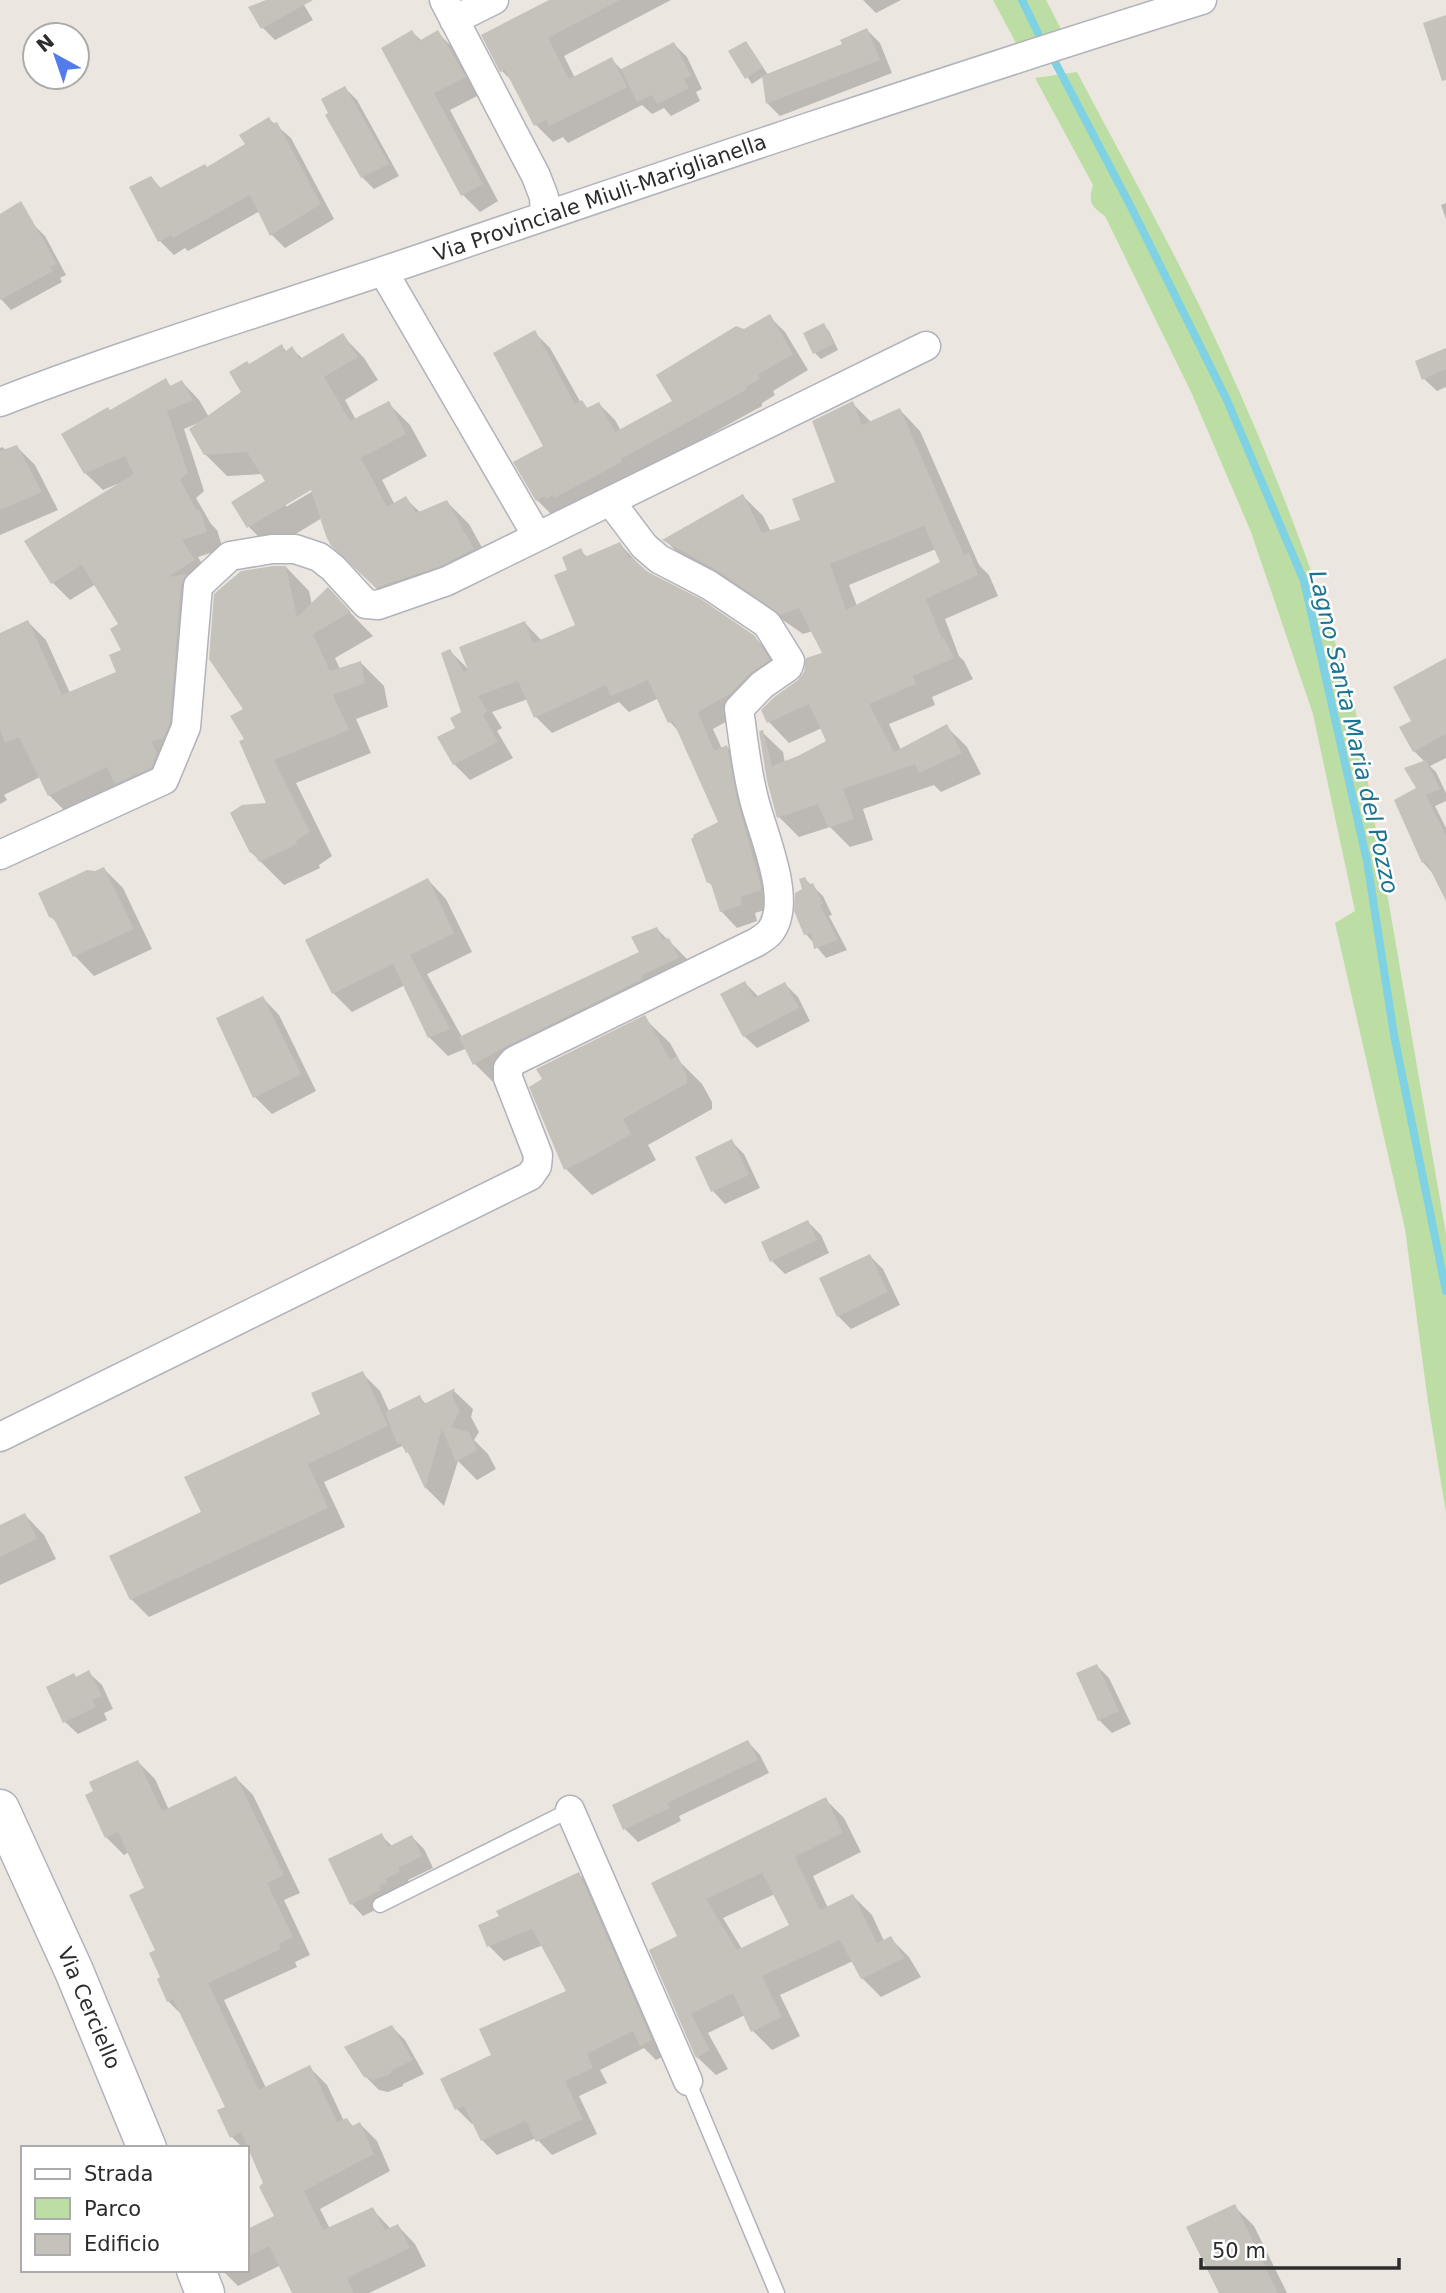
<svg xmlns="http://www.w3.org/2000/svg" width="1446" height="2293" font-family="'DejaVu Sans',sans-serif">
<style>
.green{fill:#bcdda3}
.shadow{fill:#0003;fill-rule:evenodd}
.lines{fill:none;stroke-linecap:round;stroke-linejoin:round}
.stream{stroke:#7ed2e3;stroke-width:8}
.building{fill:#c5c1bb;fill-rule:evenodd}
.lane-casing{stroke:#b1b3bb;stroke-width:17}
.street-casing{stroke:#b1b3bb;stroke-width:31}
.secondary-casing{stroke:#b1b3bb;stroke-width:41}
.lane{stroke:#fff;stroke-width:14}
.street{stroke:#fff;stroke-width:28}
.secondary{stroke:#fff;stroke-width:38}
.labels{text-anchor:middle;stroke-width:5;stroke-linejoin:round;paint-order:stroke}
.street-label{font-size:21px;fill:#2c2c2c;stroke:#fff}
.water-label{font-size:23px;font-style:italic;fill:#1b7492;stroke:#fff}
</style>
<rect width="100%" height="100%" fill="#ece6e0"/>
<path class="green" d="M993 0H1046L1061 29 1017 45Z
M1077 72C1120 154 1165 234 1205 317 1265 443 1317 574 1355 708L1446 1234V1513L1428 1402 1405 1229 1335 923 1355 911 1313 714 1251 532 1192 394 1105 216C1091 206 1088 203 1093 185L1035 78Z"/>
<path class="shadow" d="M271 0H301L313 20 275 40 262 27Z
M552 0H671L564 56 575 78 611 59 622 70 674 44 687 57 702 89 696 92 700 101 671 116 664 108 652 114 642 105 568 143 563 137 553 142 535 124 514 83 502 71Z
M863 0H901L876 13Z
M867 30 880 43 892 73 780 116 768 104 764 76 752 84 730 51 746 43 769 76 844 44Z
M412 32 422 41 437 32 454 49 481 94 450 110 498 201 480 212 463 195 383 48Z
M345 88 357 100 399 176 374 189 362 177Z
M269 119 291 138 334 219 285 248 272 235 260 211 188 251 185 248 174 255 160 241 132 188 151 178 162 189 207 168 247 145Z
M1446 203V219L1441 205Z
M34 225 45 236 66 275 60 278 62 282 11 310 0 298V247Z
M769 316 785 332 808 370 773 391 775 395 762 403V406L635 476 553 516 537 500 545 446 534 332 550 348 581 403 589 409 599 404 615 420 621 431 674 402 744 331Z
M823 325 829 331 838 350 821 359 815 353Z
M343 336 364 358 378 380 345 400 356 420 388 403 410 425 427 456 382 480 395 505 406 499 421 513 447 502 469 524 495 571 397 609 375 587 322 518 271 549 249 527 234 502 268 482 263 474 227 476 205 454 198 423 184 429 204 491 196 498 211 524 217 530 223 549 198 557 211 578 174 772 67 813 49 795 40 777 4 795 7 800 0 804V635L28 622 46 640 70 693 118 673 123 650 121 624 96 584 70 600 53 583 118 486 117 484 103 490 85 473 110 412 165 380 172 387 182 382 199 400 209 417 244 392 250 366 282 346 287 352 292 349 303 359ZM318 484 320 487 286 507V503Z
M1446 350V387L1437 391 1424 379Z
M852 403 872 423 900 410 920 431 979 565 989 575 998 596 945 619 959 656 964 661 973 679 932 697 935 705 889 724 901 750 947 727 967 747 981 774 941 792 934 785 863 809 873 840 850 847 830 827 799 837 779 817 762 732 783 752 785 763 828 742 822 728 789 743 769 722 763 710 799 681 824 654 813 631 803 634 741 591 685 560 665 540 743 496 763 516 771 532 802 521 837 483ZM936 549 942 563 857 606 849 585Z
M2 447 6 450 17 447 35 465 58 510 0 535V448Z
M620 544 647 573 754 637 771 654 784 676 747 710 713 729 722 749 727 747 743 763 777 906 755 913 757 921 737 928 721 911 713 886 708 882 721 823 680 733 670 722 659 698 629 712 619 702 552 733 536 717 528 699 492 712 502 728 497 731 513 758 470 780 454 764 458 729 463 713 450 651 471 672 525 623 541 640 578 626 569 570 581 551 588 558Z
M286 567 309 591 312 605 328 590 373 636 335 658 340 669 361 663 384 686 388 707 356 719 371 753 296 783 332 856 319 865 320 868 284 885 251 852 268 805 247 740 246 709Z
M1446 660V758L1430 766 1436 772 1446 793V801L1435 806 1446 828V889L1423 862 1418 789 1425 762 1414 751V721Z
M104 869 123 888 152 949 94 976 75 956 58 924 50 916 95 873Z
M805 879 823 896 832 915 829 916 847 950 826 958 806 934Z
M428 880 446 899 472 952 427 974 462 1037 641 953 657 929 686 958 695 976 493 1082 475 1064 467 1048 448 1056 429 1037 405 985 352 1012 333 993Z
M745 983 759 997 785 984 798 997 810 1021 757 1048 744 1036Z
M263 998 279 1015 316 1091 272 1114 255 1097Z
M644 1018 670 1043 681 1063 702 1084 712 1102V1109L648 1145 656 1160 592 1195 566 1169Z
M731 1141 744 1154 760 1188 725 1204 713 1191 697 1158Z
M808 1222 821 1235 829 1253 785 1274 772 1261Z
M870 1256 883 1269 900 1305 851 1329 838 1316Z
M362 1373 380 1391 389 1411 419 1397 427 1405 454 1391 473 1409 471 1417 479 1432 474 1440 488 1454 496 1469 477 1480 458 1461 444 1506 426 1488 411 1456 402 1446 324 1482 345 1527 149 1617 131 1599 203 1513 323 1415Z
M25 1515 44 1535 56 1559 0 1585V1527Z
M1097 1666 1109 1678 1131 1724 1112 1733 1099 1720Z
M89 1673 102 1685 113 1709 104 1713 107 1720 78 1734 65 1722 77 1679Z
M748 1742 760 1755 769 1773 679 1816 681 1821 638 1842 625 1829 614 1806Z
M138 1762 155 1779 169 1810 236 1778 253 1795 300 1893 284 1900 310 1955 295 1962 297 1967 224 2000 266 2088 310 2068 327 2085 344 2121 347 2120 354 2127 360 2124 377 2141 390 2171 320 2209 330 2229 372 2209 391 2229 398 2226 415 2244 426 2266 369 2293H296L281 2265 238 2286 222 2270H247V2231L277 2217 252 2153 249 2154 247 2148H243L232 2137 227 2108 182 2015 168 2001 146 1889 129 1852 124 1855 106 1837 87 1796Z
M825 1799 844 1818 861 1852 813 1876 828 1908 853 1896 872 1915 884 1941 890 1938 909 1957 921 1977 881 1997 862 1978 853 1961 780 1995 800 2036 772 2050 753 2031 745 2015 708 2033 728 2069 716 2075 697 2057 679 1937 654 1884ZM775 1894 791 1925 742 1949 723 1918Z
M381 1835 393 1847 412 1837 424 1849 433 1868 408 1880 410 1884 391 1902 363 1916 352 1904Z
M579 1874 594 1889 666 2055 656 2060 644 2048 600 2070 607 2083 579 2096 597 2134 552 2155 536 2138 497 2155 482 2140 474 2123 472 2124 457 2109 493 2056 568 1992 543 1945 504 1961 489 1946Z
M392 2027 405 2040 424 2074 403 2084V2086L388 2092 379 2090 365 2076Z
M1234 2206 1254 2226 1287 2293H1221Z"/>
<g class="lines">
<path class="stream" d="M1022 0 1038 33
M1055 62 1129 203 1226 398 1304 581 1367 861 1394 1035 1446 1291"/>
</g>
<path class="building" d="M266 0H313L261 29 248 7Z
M549 0H620L548 38 569 79 612 57 627 87 549 126 546 120 534 126 505 70 500 72 481 35Z
M1446 15V80L1442 81 1423 23Z
M867 28 880 60 766 104 762 76 842 44 840 40Z
M412 30 419 41 438 30 466 77 434 93 483 184 461 196 381 48Z
M746 41 763 67 745 79 728 51Z
M674 42 691 76 684 79 689 88 657 104 652 95 637 102 621 69Z
M345 86 389 164 361 178 325 115 328 113 321 99Z
M269 117 273 124 277 122 321 204 270 236 250 195 173 238 171 235 158 242 129 187 151 176 160 188 205 164 207 167 245 144 239 135Z
M21 201 57 264 50 267 53 271 0 300V214Z
M770 314 793 354 758 375 760 379 746 387V390L621 459 622 462 554 498 553 495 546 499 545 496 536 501 513 462 543 446 493 353 535 330 575 404 582 400 587 408 599 402 615 432 672 401 656 375 736 326 744 329Z
M824 323 834 344 813 354 803 333Z
M343 333 358 357 324 377 350 421 389 401 406 434 361 458 387 507 406 496 416 513 447 500 474 549 441 566 376 588 331 546 326 536 311 490 247 528 231 502 265 481 247 452 204 455 189 429 241 392 229 372 247 361 249 364 282 344 285 352 292 346 300 359Z
M1446 348V369L1422 380 1415 361Z
M166 378 170 386 182 380 193 400 167 411 188 473 180 480 197 511 200 510 207 532 182 540 195 560 168 577 186 574 181 585 170 723 163 739 151 741 157 753 151 768 115 784 107 767 48 796 19 737 5 743 0 729V633L28 620 62 695 116 672 109 655 121 650 110 629 118 624 82 565 51 584 24 541 134 474 125 456 84 474 61 434 108 407 110 410Z
M853 401 862 425 900 408 964 555 969 552 978 575 926 599 942 639 944 638 954 658 913 676 916 684 869 704 894 752 947 724 962 753 919 773 915 764 843 789 854 819 828 828 818 804 777 818 767 781 759 731 763 730 772 766 798 756 826 741 809 704 767 723 761 710 773 698 798 680 804 672 806 658 822 653 799 608 781 615 718 571 662 540 743 494 762 533 800 520 792 499 835 482 812 421ZM924 526 940 562 846 610 830 564Z
M17 445 42 492 0 510V451Z
M620 542 629 558 631 557 648 572 701 599 755 636 770 660 750 673 730 694 698 712 714 751 727 745 737 799 761 886V890L740 897 742 905 720 912 710 881 707 883 691 839 694 837 693 835 718 822 673 721 668 723 648 680 611 696 606 685 534 718 518 681 478 696 487 711 483 715 498 742 453 765 437 737 455 728 450 718 461 712 441 653 450 649 464 672 468 670 459 647 525 621 533 643 575 625 554 575 567 570 562 557 581 548 585 557Z
M273 566H286L297 617 328 587 351 612 313 634 330 671 361 661 365 683 333 695 349 730 274 760 310 832 296 841 297 844 259 862 253 851 250 853 230 813 242 805 266 803 239 741 244 739 230 716 243 709 209 659 214 594 241 571Z
M1446 658V734L1413 752 1399 727 1411 721 1393 687Z
M1426 760 1440 789 1426 795 1446 836V901L1426 861 1422 863 1394 800 1416 788 1404 768Z
M104 867 134 929 73 957 54 919 49 917 38 893 87 870 95 871Z
M805 877 809 885 813 883 823 904 820 905 838 940 814 949 811 933 804 935 794 911 795 893 802 889 799 879Z
M428 878 454 933 410 955 450 1029 428 1038 393 964 332 994 305 940Z
M657 927 663 940 669 938 679 958 642 975 643 979 507 1046 473 1065 459 1037 639 952 631 937Z
M745 981 754 998 785 982 799 1008 743 1037 720 994Z
M263 996 301 1074 253 1098 216 1018Z
M645 1015 670 1060 677 1056 687 1075V1083L623 1119 631 1134 593 1156 564 1170 529 1087 542 1079 536 1069Z
M732 1139 749 1175 711 1192 695 1157Z
M808 1220 817 1240 770 1262 761 1242Z
M870 1254 888 1292 837 1317 819 1278Z
M363 1371 388 1426 308 1464 328 1508 130 1600 109 1556 201 1512 184 1477 320 1414 311 1393Z
M455 1388 452 1396 460 1411 451 1427 469 1432 477 1450 456 1462 442 1429 425 1489 408 1452 406 1453 401 1443 397 1444 385 1412 420 1395 424 1404Z
M25 1513 37 1539 0 1557V1525Z
M1097 1664 1119 1711 1098 1721 1076 1673Z
M89 1670 102 1696 92 1700 96 1707 63 1723 46 1687 74 1673 76 1677Z
M748 1740 758 1760 667 1803 670 1808 623 1830 612 1805Z
M138 1760 162 1811 236 1776 284 1875 267 1883 293 1937 279 1944 281 1949 208 1983 259 2090 310 2065 337 2122 347 2118 352 2126 360 2122 374 2154 304 2191 323 2230 373 2207 385 2230 398 2224 410 2248 347 2278 354 2293H292L269 2246 247 2257V2229L274 2216 259 2187 263 2183 241 2132 230 2138 217 2110 225 2107 173 1999 167 2002 157 1979 160 1977 149 1953 155 1950 129 1895 144 1888 118 1832 105 1838 85 1795 93 1791 89 1782Z
M826 1797 843 1833 795 1857 820 1910 853 1894 877 1943 891 1936 904 1958 861 1979 840 1940 762 1976 782 2017 751 2032 733 1993 691 2014 710 2050 696 2058 649 1950 677 1936 651 1883ZM762 1873 789 1925 737 1950 706 1899Z
M382 1833 388 1847 412 1835 422 1856 398 1868 400 1872 385 1879 387 1882 379 1886 381 1890 350 1905 328 1859Z
M579 1872 652 2040 640 2046 633 2031 587 2054 593 2068 565 2081 583 2119 536 2142 526 2121 481 2141 464 2106 455 2110 440 2079 491 2055 479 2029 566 1991 532 1929 487 1947 478 1925 499 1916 496 1911Z
M392 2025 413 2060 391 2071V2074L374 2080 364 2077 344 2047Z
M1235 2204 1278 2293H1219L1186 2227Z"/>
<g class="lines">
<defs>
<path id="lane" d="M380 1905 570 1810
M688 2081 777 2293"/>
<path id="street" d="M444 0 536 176 544 197 545 216
M454 20 494 0
M383 271 537 536
M0 402C137 349 277 307 416 260 677 171 938 82 1202 0
M0 855 164 780 186 727 198 586 230 556 272 549H295L319 557 333 568 366 604 378 605 447 581 926 346
M0 1437 530 1176 537 1166 538 1155 508 1078V1068L514 1061 757 942C761 939 767 936 770 932 795 900 760 829 753 795 746 767 743 737 739 709L762 685 788 667 790 661 767 624 709 585 659 559 644 546 610 501
M570 1810 688 2081"/>
<path id="secondary" d="M0 1809 74 1971 147 2148
M196 2270 205 2293"/>
</defs>
<use href="#lane" class="lane-casing"/>
<use href="#street" class="street-casing"/>
<use href="#secondary" class="secondary-casing"/>
<use href="#lane" class="lane"/>
<use href="#street" class="street"/>
<use href="#secondary" class="secondary"/>
</g>
<g class="labels">
<g class="street-label">
<text transform="translate(600 198) rotate(-19)" y="7">Via Provinciale Miuli-Mariglianella</text>
<text transform="translate(89 2008) rotate(67)" y="7">Via Cerciello</text>
</g>
<g class="water-label">
<text transform="translate(1354 732) rotate(77)" y="8">Lagno Santa Maria del Pozzo</text>
</g>
</g>
<rect x="21" y="2146" width="228" height="126" fill="#ffffff" stroke="#ababab" stroke-width="2"/>
<rect x="35" y="2169" width="35" height="10" fill="#ffffff" stroke="#ababab" stroke-width="2"/>
<text x="84" y="2181" font-size="21" fill="#2c2c2c">Strada</text>
<rect x="35" y="2198" width="35" height="21" fill="#bcdda3" stroke="#ababab" stroke-width="2"/>
<text x="84" y="2216" font-size="21" fill="#2c2c2c">Parco</text>
<rect x="35" y="2234" width="35" height="21" fill="#c5c1bb" stroke="#ababab" stroke-width="2"/>
<text x="84" y="2251" font-size="21" fill="#2c2c2c">Edificio</text>
<g transform="translate(56 56) rotate(320)"><circle r="33" fill="#ffffff" stroke="#ababab" stroke-width="2"/>
<path d="M0-5L12 26L0 18L-12 26Z" fill="#517ce9"/>
<text y="-10" font-size="19" font-weight="bold" text-anchor="middle" fill="#2c2c2c">N</text>
</g>
<path d="M1201 2258v10h198v-10" fill="none" stroke="#2c2c2c" stroke-width="3.5"/>
<text x="1212" y="2258" font-size="21" fill="#2c2c2c" stroke="#ffffff" stroke-width="5" paint-order="stroke">50 m</text>
</svg>
